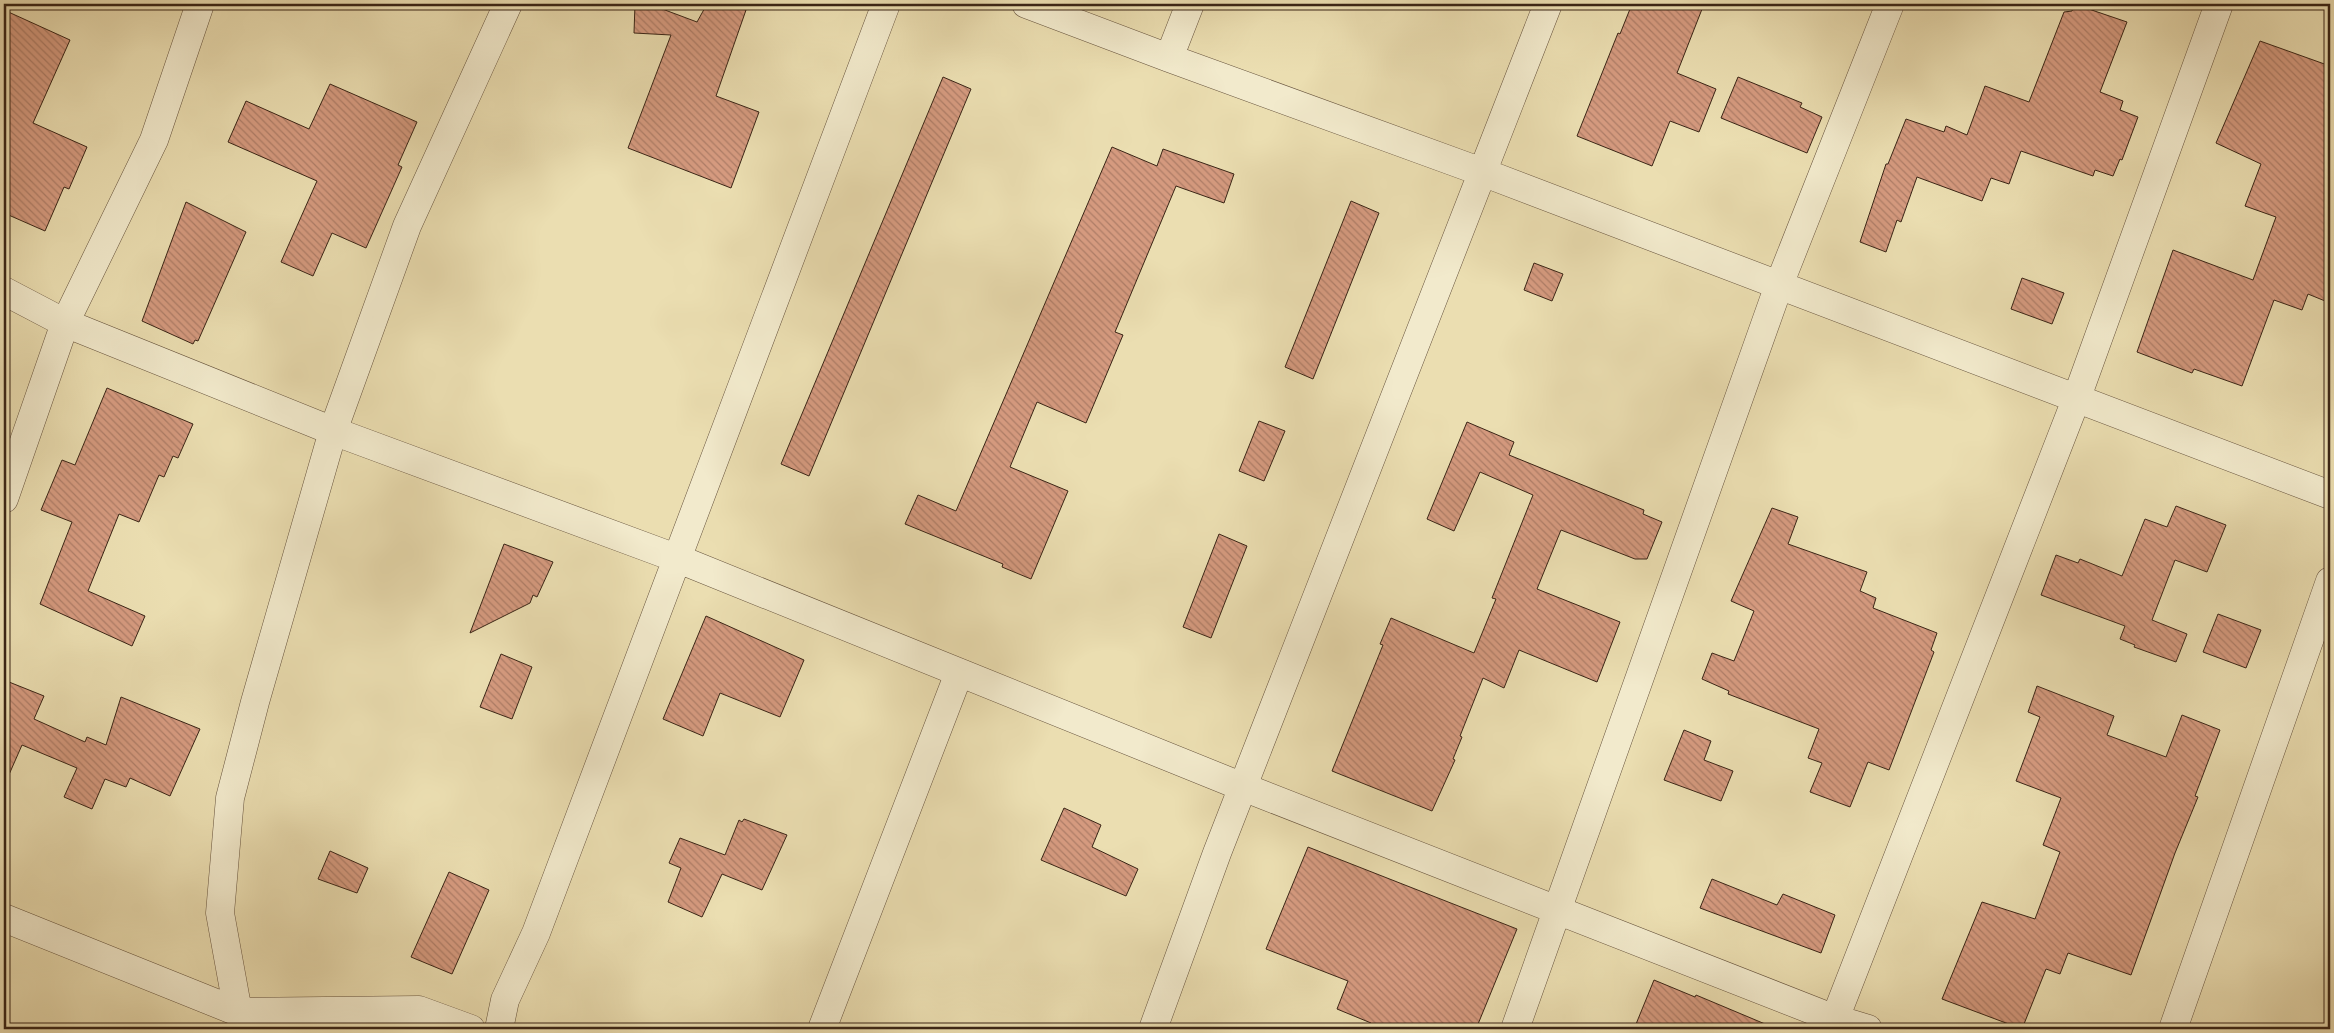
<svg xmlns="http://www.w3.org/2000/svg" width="2334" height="1033" font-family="'IM FELL Double Pica',serif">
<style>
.building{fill:url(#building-back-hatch);stroke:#3a2516}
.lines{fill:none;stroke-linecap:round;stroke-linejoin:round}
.minor-casing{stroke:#66533d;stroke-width:29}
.minor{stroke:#f2eacc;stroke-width:28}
</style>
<defs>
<pattern id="building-back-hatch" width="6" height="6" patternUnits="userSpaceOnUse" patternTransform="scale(1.25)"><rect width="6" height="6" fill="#d59a7f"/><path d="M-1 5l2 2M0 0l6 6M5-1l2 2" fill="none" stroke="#ae7d67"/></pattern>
</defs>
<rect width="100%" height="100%" fill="#ebdeb1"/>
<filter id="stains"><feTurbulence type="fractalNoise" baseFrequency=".004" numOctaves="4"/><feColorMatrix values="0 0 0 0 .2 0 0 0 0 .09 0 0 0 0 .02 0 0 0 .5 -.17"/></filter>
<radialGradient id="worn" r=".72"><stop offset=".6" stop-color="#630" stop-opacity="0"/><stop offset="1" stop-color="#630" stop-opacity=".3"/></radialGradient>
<path class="building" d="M635 4H649L697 22 707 4H728L746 10 716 96 759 112 731 188 628 148 671 35 634 33Z
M1632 4H1704L1677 73 1716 89 1699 132 1670 121 1652 166 1577 136 1618 33 1620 34Z
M2074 4 2127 22 2100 92 2123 101 2120 110 2138 117 2122 160 2120 159 2113 176 2095 170 2093 176 2021 151 2009 184 1991 178 1982 201 1917 177 1901 222 1897 220 1886 252 1860 242 1886 164H1888L1906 119 1944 132 1946 126 1967 135 1985 86 2029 102 2064 12 2072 11Z
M4 10 70 40 33 123 87 147 69 189 64 187 45 231 4 213Z
M2260 41 2330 66V303L2308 294 2302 310 2274 300 2242 386 2194 369 2192 373 2137 352 2173 250 2253 280 2276 217 2245 206 2261 164 2216 143Z
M943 77 971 89 809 476 781 464Z
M1738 77 1802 103 1800 107 1822 117 1807 153 1721 118Z
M330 84 417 122 398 165 402 167 366 248 332 233 313 276 281 262 317 181 228 142 246 101 309 129Z
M1112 147 1157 166 1163 149 1234 174 1224 203 1176 186 1115 332 1123 335 1086 423 1037 402 1010 467 1068 491 1031 579 1002 567 1003 564 905 524 918 495 956 511Z
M1351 201 1379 213 1313 379 1285 367Z
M186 202 246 232 198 341 195 340 193 344 142 321Z
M1534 263 1563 274 1552 301 1524 290Z
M2022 278 2064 293 2052 324 2011 309Z
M107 388 193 424 178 458 173 456 164 477 159 475 139 522 119 514 88 591 145 616 132 646 40 604 72 522 41 510 62 460 75 465Z
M1259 421 1285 431 1264 481 1239 471Z
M1467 422 1514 442 1509 455 1644 510 1643 514 1662 522 1647 559H1635L1561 530 1537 589 1620 622 1597 682 1519 650 1504 688 1483 678 1460 736 1462 737 1453 759 1455 760 1432 811 1332 771 1383 645 1380 644 1391 618 1474 653 1496 599 1492 598 1533 495 1480 472 1454 531 1427 519Z
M2176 506 2226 525 2207 572 2175 560 2152 620 2187 634 2176 662 2134 647 2135 645 2120 639 2125 626 2041 595 2056 555 2078 563 2080 559 2122 576 2145 519 2167 527Z
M1772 508 1798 517 1788 544 1867 572 1860 591 1876 598 1873 608 1937 633 1931 650 1934 652 1889 770 1868 762 1850 807 1810 792 1822 763 1808 758 1819 729 1728 694 1729 691 1702 679 1712 653 1734 661 1754 611 1731 601Z
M1219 534 1247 546 1211 638 1183 627Z
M504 544 553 562 537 597 533 595 530 603 470 633Z
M2218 614 2261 630 2246 668 2203 652Z
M706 616 804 660 780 717 720 693 703 736 663 719Z
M501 654 532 667 512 719 480 707Z
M4 680 44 696 34 719 85 742 87 737 106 745 121 697 200 729 170 796 130 778 126 787 105 779 92 809 64 797 77 768 22 745 4 786Z
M2037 686 2114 716 2107 735 2166 757 2182 715 2220 730 2195 796 2198 797 2175 853 2131 975 2068 953 2060 974 2046 969 2022 1029 1942 999 1982 902 2035 919 2060 852 2043 845 2061 798 2016 781 2040 717 2028 712Z
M1684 730 1711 741 1704 760 1733 771 1721 801 1664 780Z
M1064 808 1101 825 1092 847 1138 869 1126 896 1041 860Z
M744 819 787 835 762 890 722 874 702 917 668 902 681 868 669 863 680 838 725 855 739 820 742 822Z
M1308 847 1517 929 1476 1029H1369L1371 1023 1337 1009 1348 981 1266 949Z
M330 851 368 868 357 893 318 879Z
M449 872 489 890 452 974 411 957Z
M1712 879 1777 905 1783 894 1835 915 1821 953 1700 908Z
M1654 980 1695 997 1696 995 1777 1029H1634Z"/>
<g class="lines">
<defs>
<path id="minor" d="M1026 4 1169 58 1482 172 2330 495
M1169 58 1190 4
M4 291 65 323 333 431 676 558 1243 787 1835 1019 1868 1029
M4 499 65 323 154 140 200 4
M4 918 238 1012 419 1010 471 1029
M250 1029 238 1012 220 913 230 798 255 702 333 431 407 226 508 4
M499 1029 505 1000 536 933 886 4
M822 1029 959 673
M1153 1029 1217 853 1548 4
M1515 1029 1779 285 1890 4
M1831 1029 2077 397 2219 4
M2173 1029 2330 581"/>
</defs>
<use href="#minor" class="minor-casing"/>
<use href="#minor" class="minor"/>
</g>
<rect width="2334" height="1033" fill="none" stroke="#ebdeb1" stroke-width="20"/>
<rect x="5" y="5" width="2324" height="1023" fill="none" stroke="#3a2516" stroke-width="2.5"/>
<rect x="10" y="10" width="2314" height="1013" fill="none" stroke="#3a2516"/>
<rect width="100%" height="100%" filter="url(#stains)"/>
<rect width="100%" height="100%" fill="url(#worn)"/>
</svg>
